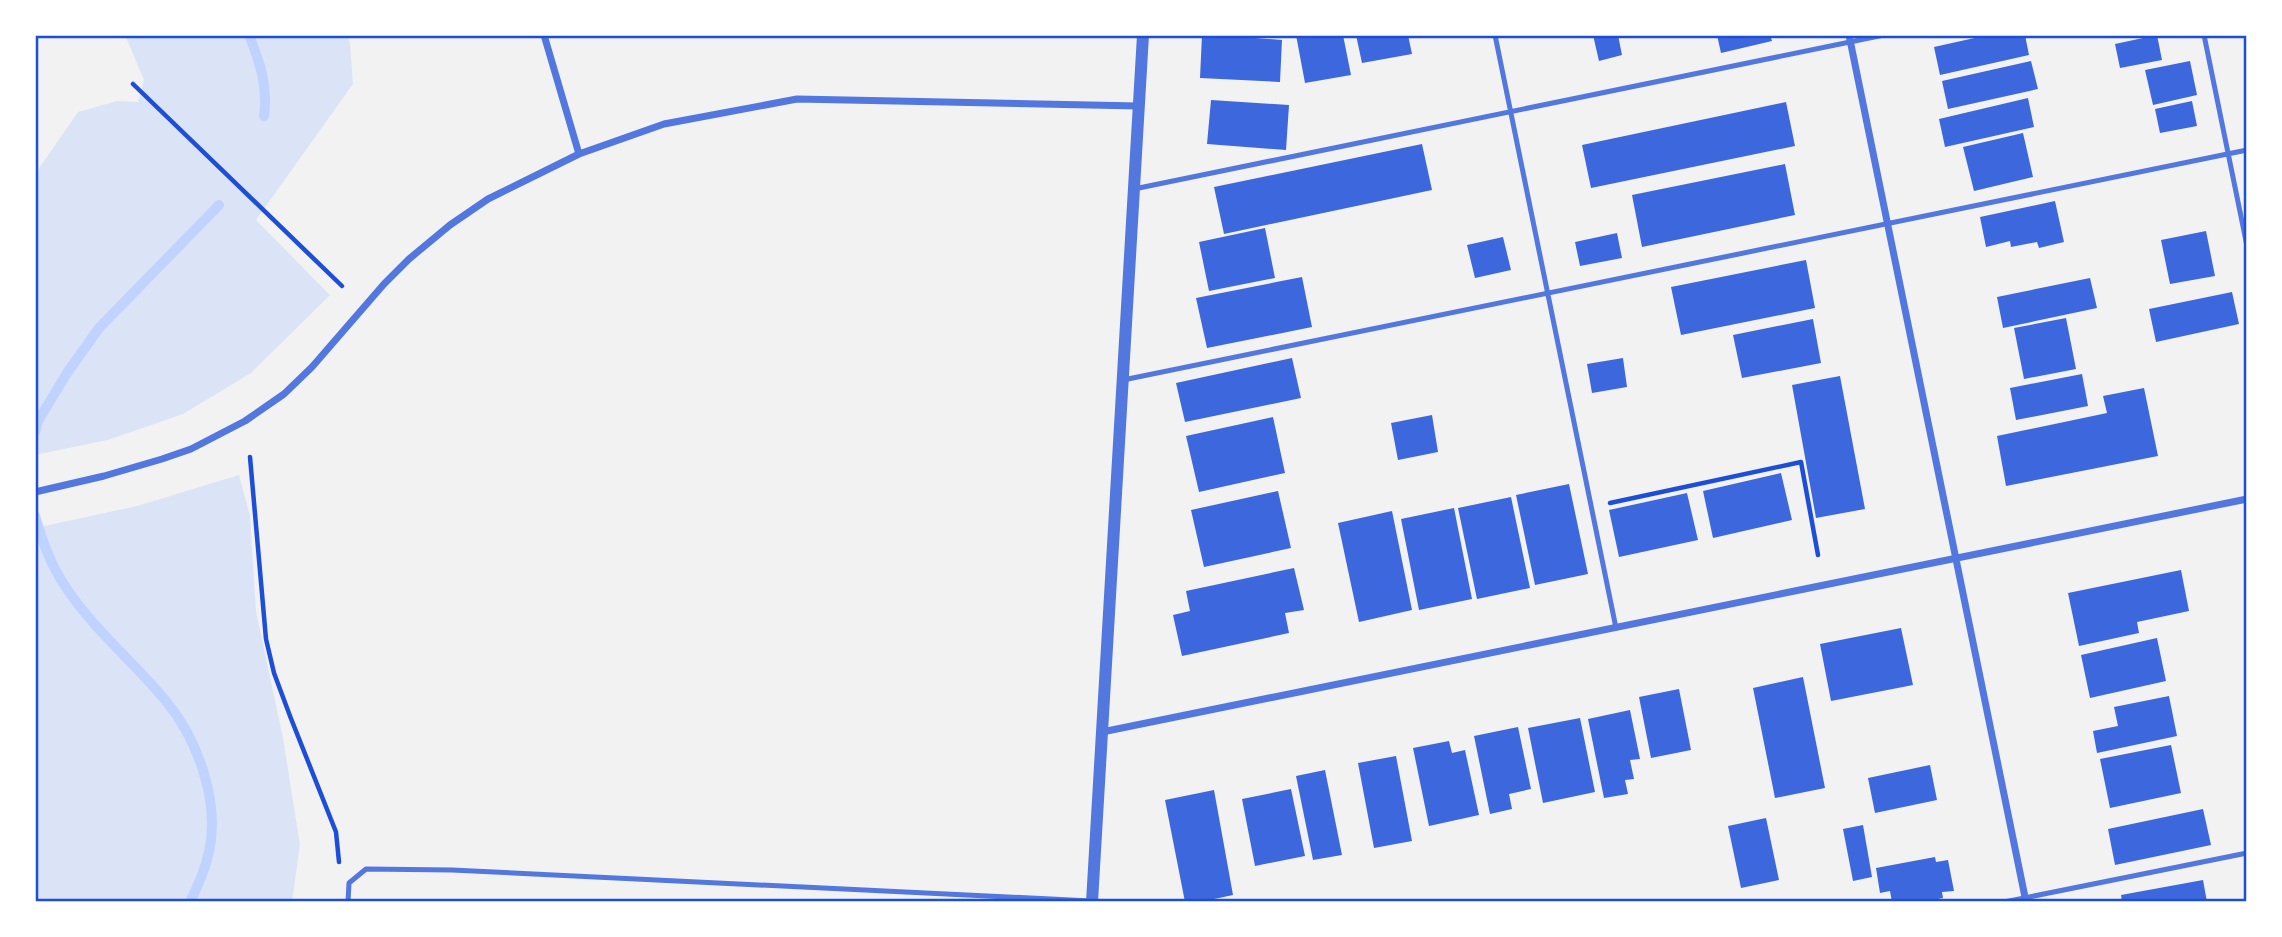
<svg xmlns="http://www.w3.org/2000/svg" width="2282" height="937" font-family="'Noto Sans',sans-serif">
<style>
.green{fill:#dbe4f7}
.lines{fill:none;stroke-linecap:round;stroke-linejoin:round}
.stream{stroke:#bfd3fe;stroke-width:10}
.building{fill:#3d67dc}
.path{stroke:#1d4ed8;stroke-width:4.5}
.service{stroke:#5277de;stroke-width:5}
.minor{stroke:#5277de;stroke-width:7}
.tertiary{stroke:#5277de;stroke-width:12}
.neatline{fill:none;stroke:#1d4ed8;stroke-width:2.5}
</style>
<rect width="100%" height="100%" fill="#f2f2f2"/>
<path class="green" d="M125 35H347L350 43 353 84 256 220 330 295 251 373 183 414 108 440 35 455V174L78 112 117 101 138 102 144 80Z
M239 475 250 516 256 611 283 738 300 845 292 902H35V528L137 506Z"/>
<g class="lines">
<path class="stream" d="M249 35C260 63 268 85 264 116
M35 432 38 421 67 373 99 328 219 205
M35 516C43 543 51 566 67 589 95 631 135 663 166 701 198 740 220 802 209 852 205 870 198 886 190 902"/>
</g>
<path class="building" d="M1202 35H1255V38L1282 40 1280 82 1200 78Z
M1296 35H1343L1351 75 1305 83Z
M1356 35H1408L1412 54 1362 63Z
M1593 35H1618L1622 55 1599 61Z
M1717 35H1770L1772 41 1721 53Z
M1988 35H2025L2029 55 1940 75 1934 47Z
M2157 35 2162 60 2120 68 2115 44Z
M2031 61 2038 89 1948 109 1942 81Z
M2190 61 2197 95 2153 105 2145 70Z
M2028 98 2034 127 1945 147 1939 119Z
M1211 100 1289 105 1286 150 1207 144Z
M2192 101 2197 126 2160 133 2155 109Z
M1786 102 1795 146 1591 188 1582 145Z
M2023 133 2033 177 1974 191 1963 147Z
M1422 144 1432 190 1224 234 1214 187Z
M1785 164 1795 215 1642 247 1632 195Z
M2055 201 2064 242 2039 248 2037 242 2011 247 2010 241 1986 247 1980 217Z
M1265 228 1275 278 1209 291 1199 242Z
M2206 231 2215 276 2170 284 2161 240Z
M1617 233 1622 258 1580 266 1575 242Z
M1503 237 1511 270 1475 278 1467 245Z
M1806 260 1815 308 1681 335 1671 287Z
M1302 277 1312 327 1207 348 1196 298Z
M2090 278 2097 308 2003 328 1997 297Z
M2232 292 2239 324 2156 342 2149 309Z
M2066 318 2076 369 2024 379 2014 328Z
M1813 319 1821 363 1742 378 1733 335Z
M1292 358 1301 398 1185 422 1176 383Z
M1623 358 1627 387 1592 393 1587 364Z
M2082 374 2088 406 2016 420 2010 388Z
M1840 376 1865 509 1816 518 1792 385Z
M2144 388 2158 456 2006 486 1997 436 2107 413 2103 396Z
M1432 415 1438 452 1398 460 1391 423Z
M1273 417 1285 473 1199 492 1186 436Z
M1781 473 1792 520 1713 538 1703 491Z
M1569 484 1588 574 1535 585 1516 495Z
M1278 491 1291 548 1204 567 1191 510Z
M1687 493 1698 540 1619 557 1609 510Z
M1511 497 1530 588 1477 599 1458 508Z
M1454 508 1472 599 1419 610 1401 519Z
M1392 511 1412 610 1359 622 1338 523Z
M1294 568 1304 610 1285 613 1289 633 1182 656 1173 615 1190 611 1186 591Z
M2181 570 2189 611 2137 622 2139 633 2079 646 2068 593Z
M1901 628 1913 685 1831 701 1820 644Z
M2157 638 2166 681 2090 698 2081 655Z
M1803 677 1825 788 1775 798 1753 688Z
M1679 689 1691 750 1651 758 1639 697Z
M2169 696 2177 736 2097 753 2093 731 2118 726 2114 707Z
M1630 710 1640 759 1630 760 1634 779 1625 780 1628 794 1604 798 1588 719Z
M1580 718 1595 792 1543 803 1528 728Z
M1518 727 1531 789 1509 794 1512 809 1490 814 1474 736Z
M1449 741 1452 753 1465 750 1479 815 1429 826 1413 748Z
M2171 745 2181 793 2110 808 2100 759Z
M1396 756 1412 841 1374 848 1358 763Z
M1930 765 1937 800 1875 813 1868 778Z
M1325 770 1342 855 1313 860 1296 776Z
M1291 789 1305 856 1255 866 1242 799Z
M1214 790 1233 895 1200 902H1185L1165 800Z
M2203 809 2211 845 2115 865 2108 829Z
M1766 818 1779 880 1741 888 1728 826Z
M1863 825 1872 877 1853 881 1843 829Z
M1935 857 1936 862 1948 860 1954 891 1942 892 1943 898 1922 902H1892L1890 891 1880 893 1876 868Z
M2203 880 2207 902H2122L2121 895Z"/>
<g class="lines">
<path class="path" d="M133 84 342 286
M250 457 266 639 274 673 290 716 336 832 339 862
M1610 503 1801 462 1818 555"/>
<path class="service" d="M1495 35 1616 628
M2204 35 2247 246
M1134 189 1884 35
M1123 380 2247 150
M348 902 349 883 366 869 452 870 1091 901
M2004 902 2247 853"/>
<path class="minor" d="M544 35 579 154
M1849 35 2026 902
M35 492 104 476 162 459 191 449 245 421 284 394 312 367 384 284 409 259 450 225 488 199 579 154 664 124 797 99 1139 106
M1102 732 2247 499"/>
<path class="tertiary" d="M1092 902 1143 35"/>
</g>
<rect width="2282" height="937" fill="none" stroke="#ffffff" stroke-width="74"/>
<rect x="37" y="37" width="2208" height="863" class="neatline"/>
</svg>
